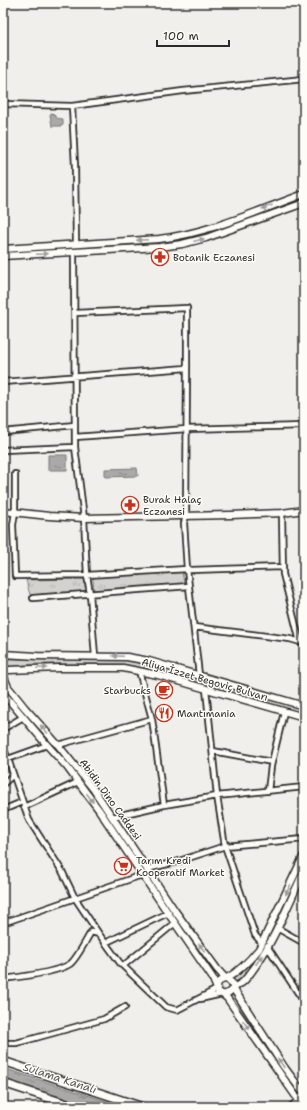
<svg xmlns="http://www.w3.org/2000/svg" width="307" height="1110" font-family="'Shantell Sans',sans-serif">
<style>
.grass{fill:#d3d2cf;stroke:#7f7e7d}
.park{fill:url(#park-tufts);stroke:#7f7e7d}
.water{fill:url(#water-ripples);stroke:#777775}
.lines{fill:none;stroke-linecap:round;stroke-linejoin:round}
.street-casing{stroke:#2b2b2b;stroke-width:8}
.secondary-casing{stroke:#2b2b2b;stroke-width:9}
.primary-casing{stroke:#2b2b2b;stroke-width:10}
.street{stroke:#fdfcf7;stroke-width:4.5}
.secondary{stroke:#fdfcf7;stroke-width:6}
.primary{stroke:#fdfcf7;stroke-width:7}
.oneway{fill:#9e9e9b}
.labels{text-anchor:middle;stroke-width:3;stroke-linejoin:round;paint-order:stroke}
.poi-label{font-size:10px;fill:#2b2b2b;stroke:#fdfcf7;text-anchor:start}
.street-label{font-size:10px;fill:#2b2b2b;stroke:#fdfcf7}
.water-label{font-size:11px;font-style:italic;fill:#575756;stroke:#fdfcf7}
</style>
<defs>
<pattern id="park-tufts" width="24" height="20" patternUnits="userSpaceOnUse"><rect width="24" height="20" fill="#d3d2cf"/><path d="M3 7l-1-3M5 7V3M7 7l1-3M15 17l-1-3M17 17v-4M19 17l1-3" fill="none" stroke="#b5b4b2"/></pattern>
<pattern id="water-ripples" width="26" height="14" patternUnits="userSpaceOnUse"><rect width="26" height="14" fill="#aaa9a7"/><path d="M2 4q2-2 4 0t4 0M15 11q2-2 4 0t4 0" fill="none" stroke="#8b8a88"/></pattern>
</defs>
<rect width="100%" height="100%" fill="#f0efeb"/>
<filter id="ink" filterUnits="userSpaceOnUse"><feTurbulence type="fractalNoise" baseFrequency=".025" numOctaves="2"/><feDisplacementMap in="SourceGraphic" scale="8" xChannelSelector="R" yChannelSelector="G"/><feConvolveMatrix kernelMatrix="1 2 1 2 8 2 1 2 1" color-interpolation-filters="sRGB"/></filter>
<g filter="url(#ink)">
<path class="grass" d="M304 198V199C254 217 204 240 151 245L3 253V252L166 242 209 233Z
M3 659 123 660 149 665 304 709V714L148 669 123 664H35L3 667Z
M3 682C25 719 57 748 84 781L181 925 203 956 220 976 216 979 213 972 180 926 83 782 3 689Z
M304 861V863L262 951 253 964 237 983 232 978C244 971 252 962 261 951Z
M233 995 243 1012 298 1092 296 1093 229 997Z"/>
<path class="park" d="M182 571 184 584 94 591 93 580V577Z
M84 579 86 591 85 592 30 595 26 580Z"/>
<path class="water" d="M51 113 54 114C56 120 59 118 63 119V125L61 126H52L50 115Z
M48 455H67V470H48Z
M137 468 138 476 105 477V469Z
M3 1068 124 1107H91L3 1079Z"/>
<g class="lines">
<defs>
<path id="street" d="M3 104 72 106 183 91 304 79
M72 106 75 166 76 244
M74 252 75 447 84 518 87 575 90 594 95 656
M75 313 187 308V368L186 516 184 523 187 569 199 675
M3 382 187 368
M3 432 75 425
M75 437 187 429 304 426
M3 450 75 447
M15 474V512L13 525 15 576 87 575 187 569 191 570 283 567
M282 513 283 574 300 642
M33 598 189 586
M194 627 290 639 304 643
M139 671 152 719 164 805
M206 689 217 796 304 787
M3 729 23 717
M47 745 8 759 29 820 62 871 75 898 99 934
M58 745 152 719
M3 748 8 759 3 761
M213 751 272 762
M3 784 13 775
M268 791 271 766 284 712
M24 807 78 782
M3 810 22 802
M112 817 164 805 217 796 225 846 176 862 147 869
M3 923 142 875
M277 928 304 943
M105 943 168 913
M262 943 255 935 225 846 304 839
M267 946 304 1002
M123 966 175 923
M3 979C20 977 56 973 70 964 76 960 87 939 91 932L99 934 120 963 166 1007 177 1010 217 989
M200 999 222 994
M3 1043H16L28 1040 104 1019 125 1007"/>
<path id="secondary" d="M3 249 159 239C209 233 257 211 304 194
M3 256 160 247 182 244 206 238 304 203
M3 511 49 516 84 518 231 515 282 513 304 510
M3 654 37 656 127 657 149 661 304 706
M3 670H9L59 668H123L158 675 304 717
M3 675 8 687 25 708 58 745 94 790 175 911 217 969 226 979 228 980 232 983 233 988 284 1067 304 1094
M3 693 47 745 67 767 99 810 168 913 212 977 218 991 227 998 295 1095 304 1106
M217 988C217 980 221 981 227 978 240 971 250 960 259 949L304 855
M222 994C229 995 229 991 234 988 237 985 241 984 244 981 271 950 287 907 304 871"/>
<path id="primary" d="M3 1061 143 1107
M3 1083 76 1107
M292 1107 304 1096"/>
</defs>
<use href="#street" class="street-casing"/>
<use href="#secondary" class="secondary-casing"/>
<use href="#primary" class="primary-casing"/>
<use href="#street" class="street"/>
<use href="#secondary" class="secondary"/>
<use href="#primary" class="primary"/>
</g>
<defs><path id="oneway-solid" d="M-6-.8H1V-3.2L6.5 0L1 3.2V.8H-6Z"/></defs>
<g class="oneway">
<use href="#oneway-solid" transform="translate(267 207) rotate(160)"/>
<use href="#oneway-solid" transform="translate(142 240) rotate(177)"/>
<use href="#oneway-solid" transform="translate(199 240) rotate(-14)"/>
<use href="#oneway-solid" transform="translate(42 254) rotate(-3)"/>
<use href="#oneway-solid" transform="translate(118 656) rotate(-178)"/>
<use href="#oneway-solid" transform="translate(42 668) rotate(-2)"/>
<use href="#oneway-solid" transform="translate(44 729) rotate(-132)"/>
<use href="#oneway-solid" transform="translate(90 798) rotate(54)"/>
<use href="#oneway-solid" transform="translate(288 890) rotate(116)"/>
<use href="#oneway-solid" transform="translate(202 948) rotate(-126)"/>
<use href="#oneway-solid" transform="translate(259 960) rotate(-56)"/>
<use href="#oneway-solid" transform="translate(246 1025) rotate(55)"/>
<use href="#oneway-solid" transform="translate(281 1063) rotate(-124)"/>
</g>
</g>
<defs>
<symbol id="pharmacy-ring" viewBox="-11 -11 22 22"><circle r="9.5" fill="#fdfcf7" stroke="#c8321e" stroke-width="1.5"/><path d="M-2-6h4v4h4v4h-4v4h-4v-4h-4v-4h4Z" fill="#c8321e"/></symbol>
<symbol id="cafe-ring" viewBox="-11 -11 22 22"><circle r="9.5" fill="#fdfcf7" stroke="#c8321e" stroke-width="1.5"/><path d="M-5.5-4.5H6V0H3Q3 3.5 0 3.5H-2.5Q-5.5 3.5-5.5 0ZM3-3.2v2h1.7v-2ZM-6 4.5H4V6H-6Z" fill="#c8321e"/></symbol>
<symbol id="restaurant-ring" viewBox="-11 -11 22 22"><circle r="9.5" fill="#fdfcf7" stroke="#c8321e" stroke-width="1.5"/><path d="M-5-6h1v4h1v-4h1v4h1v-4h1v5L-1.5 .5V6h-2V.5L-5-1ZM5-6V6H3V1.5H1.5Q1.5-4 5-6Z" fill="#c8321e"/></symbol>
<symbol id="supermarket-ring" viewBox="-11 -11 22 22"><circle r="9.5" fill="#fdfcf7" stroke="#c8321e" stroke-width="1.5"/><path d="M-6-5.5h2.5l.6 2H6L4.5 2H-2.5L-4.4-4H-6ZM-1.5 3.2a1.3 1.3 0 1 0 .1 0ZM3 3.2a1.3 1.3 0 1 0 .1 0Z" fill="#c8321e"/></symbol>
</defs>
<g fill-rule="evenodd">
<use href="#pharmacy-ring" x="150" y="247" width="20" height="20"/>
<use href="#pharmacy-ring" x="120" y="495" width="20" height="20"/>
<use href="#cafe-ring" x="154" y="680" width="20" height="20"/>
<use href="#restaurant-ring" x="154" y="703" width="20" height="20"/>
<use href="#supermarket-ring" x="113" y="856" width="20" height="20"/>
</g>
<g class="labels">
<g class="poi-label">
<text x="173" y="261">Botanik Eczanesi</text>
<text x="143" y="503">Burak Halaç<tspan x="143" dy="12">Eczanesi</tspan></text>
<text x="151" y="694" text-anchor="end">Starbucks</text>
<text x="177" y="717">Mantımania</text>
<text x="136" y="864">Tarım Kredi<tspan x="136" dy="12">Kooperatif Market</tspan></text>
</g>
<g class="street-label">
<text transform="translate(205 679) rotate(16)" y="4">Aliya İzzet Begoviç Bulvarı</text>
<text transform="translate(111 799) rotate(54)" y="4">Abidin Dino Caddesi</text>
</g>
<g class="water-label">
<text transform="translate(60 1078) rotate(18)" y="4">Sulama Kanalı</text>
</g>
</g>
<rect width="307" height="1110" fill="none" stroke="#fdfcf7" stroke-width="16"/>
<rect x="8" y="8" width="291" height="1094" fill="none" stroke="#2b2b2b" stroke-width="1.5" filter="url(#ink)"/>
<path d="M157 40v6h72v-6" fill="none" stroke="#2b2b2b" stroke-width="2"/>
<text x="163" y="40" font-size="12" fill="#2b2b2b" stroke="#fdfcf7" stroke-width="3" paint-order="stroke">100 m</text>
</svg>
